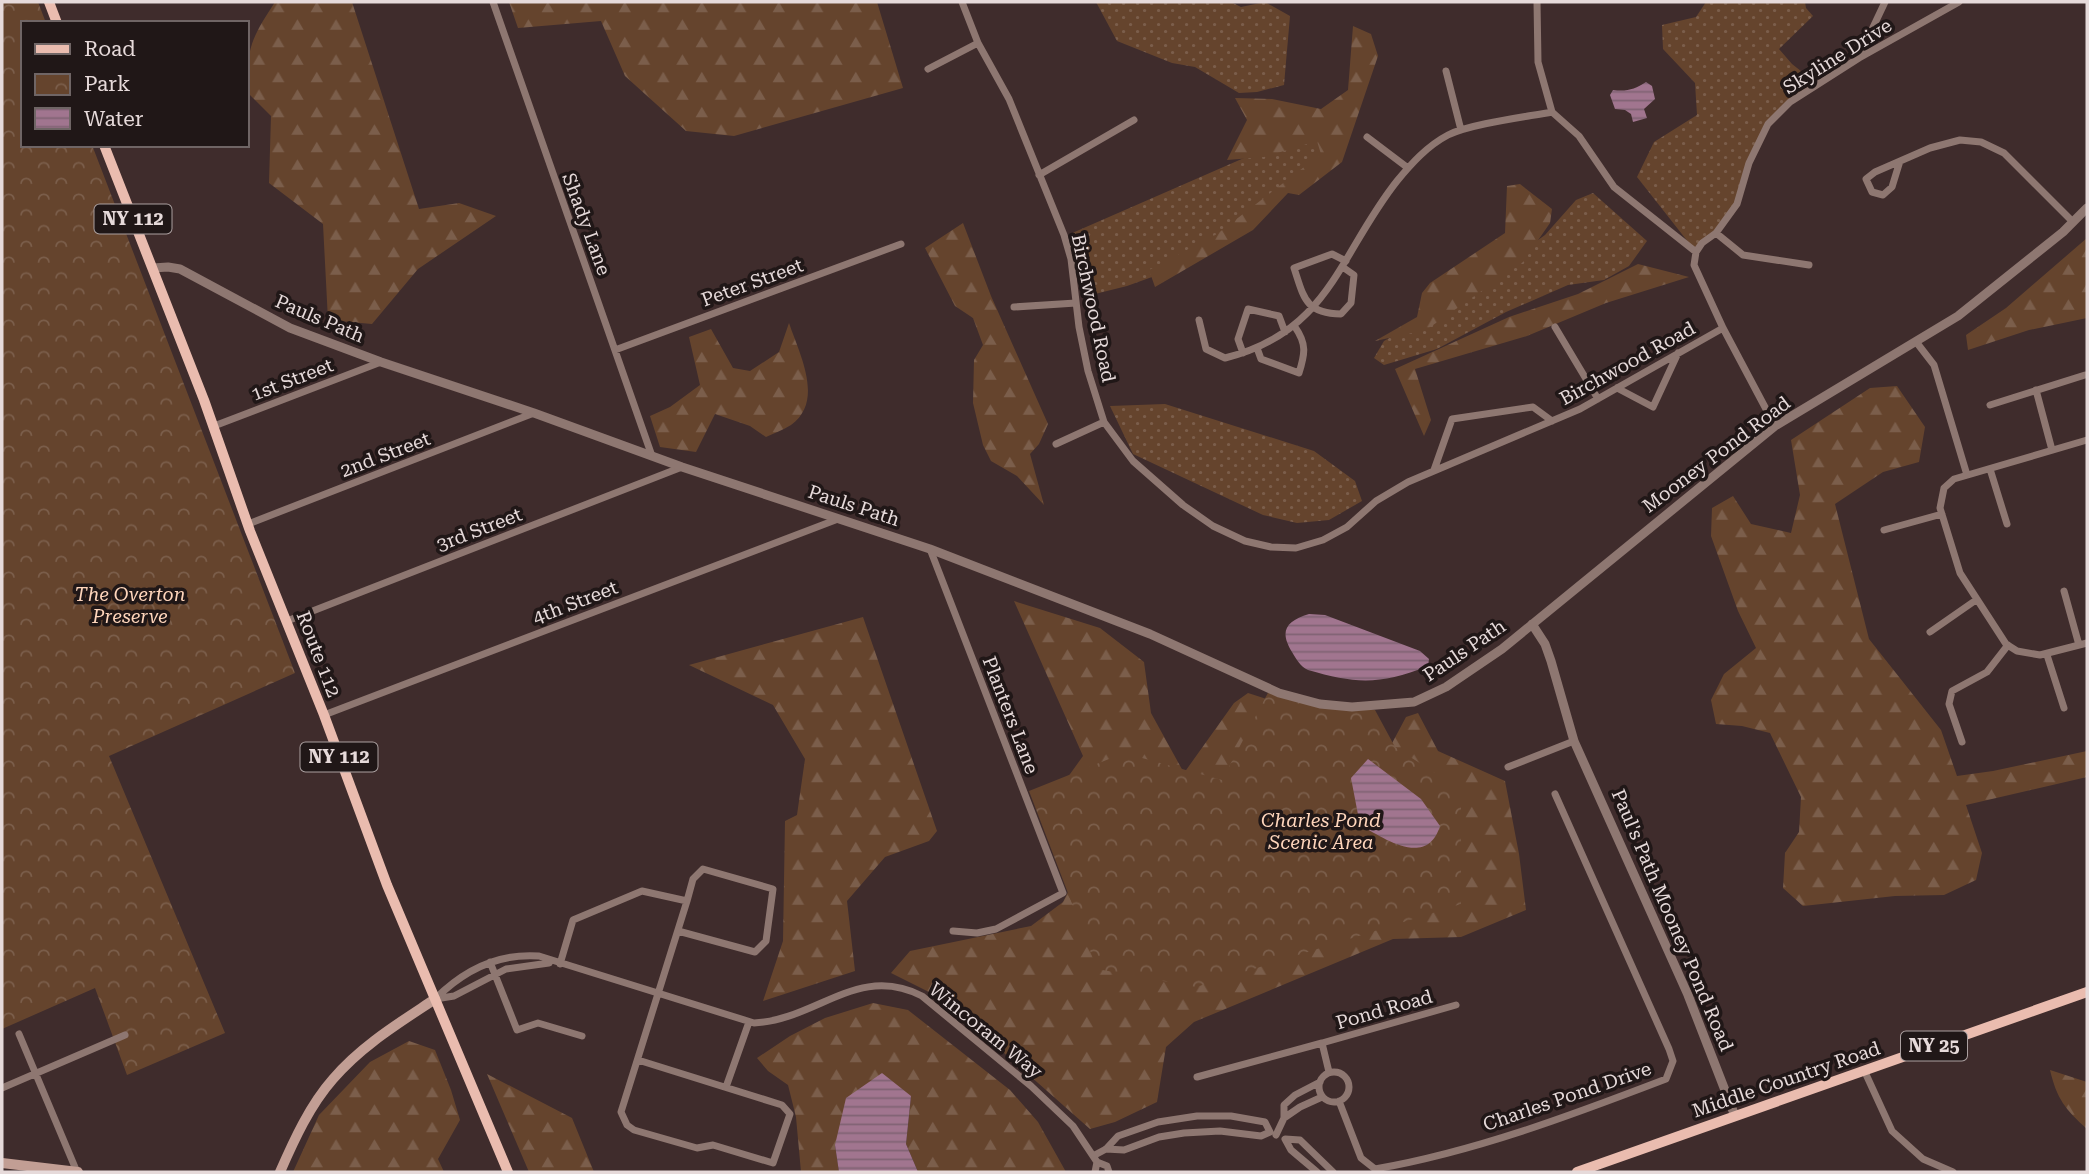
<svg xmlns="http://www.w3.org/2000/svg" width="2089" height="1174" font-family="'Roboto Serif',serif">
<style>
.grass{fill:url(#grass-dots)}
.forest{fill:url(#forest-firs)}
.park{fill:url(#park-crowns)}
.water{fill:url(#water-rules)}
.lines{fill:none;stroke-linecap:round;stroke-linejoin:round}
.minor{stroke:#8e7771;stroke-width:7}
.tertiary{stroke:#8e7771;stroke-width:9}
.secondary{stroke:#c29e94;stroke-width:10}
.primary{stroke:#eabcaf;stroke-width:10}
.labels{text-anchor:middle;stroke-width:7;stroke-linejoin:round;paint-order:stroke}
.shield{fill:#201717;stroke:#aba0a0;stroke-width:2}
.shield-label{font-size:18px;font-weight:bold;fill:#e6dada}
.street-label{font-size:19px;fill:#e6dada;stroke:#201717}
.park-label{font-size:19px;font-style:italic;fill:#fed5bb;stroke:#201717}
</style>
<defs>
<pattern id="grass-dots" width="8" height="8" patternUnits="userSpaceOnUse" patternTransform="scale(1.75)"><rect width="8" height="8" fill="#65442d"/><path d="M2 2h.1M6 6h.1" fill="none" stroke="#7b5e4b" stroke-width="1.8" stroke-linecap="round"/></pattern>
<pattern id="forest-firs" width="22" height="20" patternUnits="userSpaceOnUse" patternTransform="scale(1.75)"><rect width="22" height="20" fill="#65442d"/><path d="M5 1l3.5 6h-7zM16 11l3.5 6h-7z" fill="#7b5e4b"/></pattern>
<pattern id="park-crowns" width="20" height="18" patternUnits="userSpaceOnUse" patternTransform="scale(1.75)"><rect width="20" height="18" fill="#65442d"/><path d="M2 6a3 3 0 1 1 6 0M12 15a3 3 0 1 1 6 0" fill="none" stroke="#7b5e4b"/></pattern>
<pattern id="water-rules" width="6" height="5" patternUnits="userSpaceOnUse" patternTransform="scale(1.75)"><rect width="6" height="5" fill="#a1758f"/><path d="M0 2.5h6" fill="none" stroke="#816374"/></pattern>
</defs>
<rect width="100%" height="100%" fill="#3f2c2c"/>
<path class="grass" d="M1096 2H1231L1241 7 1265 2 1290 16 1284 85 1257 92 1239 93 1195 67 1172 63 1117 41Z
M1706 2H1805L1806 8 1813 16 1779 49 1792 64 1816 83 1768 124 1749 163 1737 204 1696 252 1637 177 1654 142 1697 115 1695 83 1663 49 1662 25 1696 17Z
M1322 129 1332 151 1177 268 1127 286 1083 297 1070 234 1301 133Z
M1593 193 1647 241 1629 266 1604 280 1568 285 1506 312 1437 349 1384 365 1374 358 1384 341 1442 308 1545 235 1576 200Z
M1165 404 1314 451 1355 481 1362 501 1329 520 1297 523 1263 515 1133 454 1110 406Z"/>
<path class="forest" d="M275 2H352L419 209 459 203 496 216 418 269 372 324 328 320 323 224 269 183 271 116 247 92C247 47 251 39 275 2Z
M509 2H877L903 88 734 136 686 131 625 76 601 21 518 28Z
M1353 26 1371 34 1378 56 1342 162 1299 195 1288 193 1253 230 1155 287 1149 270 1217 234 1321 154 1317 141 1264 157 1227 160 1247 120 1235 98 1272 99 1321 109 1348 90Z
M1520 184 1552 209 1550 223 1523 262 1426 330 1375 341 1417 317 1422 293 1430 283 1505 233 1507 186Z
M963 223 991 296 1048 424 1039 444 1030 454 1044 505 1017 476 991 461 983 445 973 403 974 360 983 345 973 318 955 306 925 248Z
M2087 238V318L2029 330 1968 350 1966 335 2006 308Z
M1638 264 1689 277 1606 303 1527 336 1415 369 1431 420 1424 436 1395 369 1509 317 1578 294Z
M789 323C799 353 825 401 791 425 783 430 774 433 766 437L750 426 715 414 696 452 660 447 650 416 670 407 700 385 689 337 711 329 733 368 750 371 779 352Z
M1897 386 1925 427 1919 462 1883 472 1835 504 1869 639 1941 730 1957 776 1993 771 2087 751V777L1966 805 1982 853 1976 880 1944 895 1895 896 1803 906 1783 888 1785 853 1799 832 1801 797 1770 733 1742 726 1716 724 1711 700 1724 674 1756 648 1738 611 1711 536 1712 508 1733 496 1751 524 1791 533 1800 495 1791 440 1870 388Z
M1014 601 1100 628 1144 662 1151 713 1184 773 1234 703 1248 693 1316 715 1390 747 1406 717 1418 713 1438 751 1505 781 1519 854 1526 910 1461 937 1393 939 1194 1022 1166 1047 1157 1102 1115 1122 1090 1129 943 999 891 973 910 951 1031 926 1063 902 1069 890 1055 795 1083 756Z
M863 617 937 831 929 841 885 857 847 901 855 971 763 1001 783 941 785 821 797 815 805 759 773 705 689 665Z
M873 1003 908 1010 1010 1090 1038 1122 1066 1172H918L906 1144 911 1097 835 1145 839 1172H801L796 1117 788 1085 768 1071 757 1058 790 1036 825 1018Z
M409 1041 435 1050 451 1090 460 1120 438 1159 444 1172H293L319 1115 370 1062Z
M2050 1070 2087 1082V1129C2065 1109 2057 1099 2050 1070Z
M487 1074 572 1118 594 1172H529Z"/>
<path class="park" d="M2 2H38L46 23H23V145H92L295 673 109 756 225 1033 127 1075 95 988 2 1029Z
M1270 689 1320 708 1375 710 1395 747 1461 790V904L1196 987 1097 969 1029 791 1124 753 1222 780Z"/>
<path class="water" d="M1646 82 1652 86 1655 99 1644 109 1647 118 1633 122 1631 114 1625 110 1615 109 1610 95 1613 90C1627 92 1635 89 1646 82Z
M1309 614 1325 615 1420 651 1429 659 1428 666C1380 685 1356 684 1308 670 1300 666 1297 660 1292 652 1279 631 1286 621 1309 614Z
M1368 759 1421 799 1440 826C1427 868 1385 839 1360 825L1351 778Z
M882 1073 911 1096 906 1144 918 1172H839L835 1145 846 1098Z"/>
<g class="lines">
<path class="minor" d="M493 2 652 456
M962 2 978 43 1009 99 1064 235 1071 259 1079 327 1088 371 1104 422 1133 461 1183 505 1213 526 1245 541 1271 547 1296 548 1323 540 1347 527 1376 501 1408 482 1580 409 1723 328
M1537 2 1538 62 1552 112 1579 136 1614 187 1696 252
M1859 57 1885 2
M928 69 978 43
M1446 71 1461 130
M1367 137 1408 168
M1900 161 1892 187 1883 195 1872 192 1866 179 1875 172 1930 148 1960 140 1981 142 2004 153 2073 222
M1039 175 1134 120
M1716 233 1743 255 1809 265
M1344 268 1354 275 1351 303 1341 314C1305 313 1304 298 1294 268L1332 254 1346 261
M1014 307 1076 303
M1199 320 1206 349 1225 358C1330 332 1339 254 1397 181 1411 164 1427 146 1448 135 1470 124 1525 117 1552 112
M1555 327 1598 399
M1917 343 1934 365 1967 475
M1257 348 1261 359 1299 373C1305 354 1307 344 1295 327
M615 350 901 244
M1243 353 1238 339 1248 309 1279 316 1285 332
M1617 388 1653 407 1678 353
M2036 390 2052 450
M1990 405 2085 375
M214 426 381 362
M1775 426 1723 328 1694 265 1696 252 1702 243 1716 233 1737 204 1749 163 1768 124 1790 102 1859 58 1959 2
M2087 440 1954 479 1944 488 1940 508 1960 573 2006 644 2017 651 2040 655 2087 643
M1056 444 1104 422
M1990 469 2007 524
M1434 470 1452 419 1533 407 1552 421
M248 524 534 413
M1884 530 1942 514
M930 549 1063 893 996 929 977 933 953 931
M2064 591 2079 645
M287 621 682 467
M1930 632 1976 600
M2047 655 2064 708
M324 715 838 519
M1962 742 1949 704 1952 691 1987 672 2008 645
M1508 767 1574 741
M678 931 755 952 766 941 773 889 703 869 693 879 687 901
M490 962 517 1030 538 1023 582 1036
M560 964 573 920 642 891 687 901 621 1112 627 1125 634 1130 697 1148 713 1145 773 1163 790 1114 782 1105 638 1060
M435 999C463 971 498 953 539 956L754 1023C817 1020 858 963 922 996L1031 1086 1073 1126 1093 1156
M435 999 454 996 506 969 549 963
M19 1034 77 1172
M1864 1070 1892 1131 1923 1159 1953 1172
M1329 1072 1322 1043 1456 1005
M1319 1087a15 15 0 1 1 30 0a15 15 0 1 1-30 0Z
M1197 1077 1322 1043
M726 1087 749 1022
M2 1088 125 1035
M1339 1101 1361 1158 1375 1169C1474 1152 1572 1115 1666 1079L1673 1061 1669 1049 1555 794
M1284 1118 1300 1107 1322 1097
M1276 1135 1284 1118V1105L1295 1095 1320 1082
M1097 1162 1093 1156 1106 1149 1118 1136 1158 1122 1197 1116H1231L1265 1122 1270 1132 1261 1136 1220 1131 1184 1133 1159 1137 1124 1150 1106 1149
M1095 1172 1097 1162 1107 1166 1109 1172
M1317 1172 1291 1150 1285 1139 1300 1140 1333 1172"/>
<path class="tertiary" d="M153 268 168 267 180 269 290 328 381 362 534 413 682 467 930 549 1150 634 1279 693 1320 704 1352 707 1414 702 1446 687 1502 649 1775 426 1958 316 2063 232 2087 208
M1532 624 1545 644 1551 661 1574 741 1688 995 1735 1116"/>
<path class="secondary" d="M2 1163 78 1172
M280 1172C294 1140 310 1105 333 1079 361 1046 399 1023 435 999"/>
<path class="primary" d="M49 2 57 23
M104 145 204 400 250 531 324 715 387 885 508 1172
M1577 1172 2087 992"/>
</g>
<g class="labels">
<g class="shield">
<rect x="94.5" y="204.5" width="77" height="29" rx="5"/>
<rect x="300.5" y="742.5" width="77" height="29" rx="5"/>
<rect x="1901" y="1031.5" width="66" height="29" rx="5"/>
</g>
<g class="shield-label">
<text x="133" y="225">NY 112</text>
<text x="339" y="763">NY 112</text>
<text x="1934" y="1052">NY 25</text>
</g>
<g class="street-label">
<text transform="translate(1837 56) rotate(-32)" y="7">Skyline Drive</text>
<text transform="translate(587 224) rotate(70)" y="7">Shady Lane</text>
<text transform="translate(752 282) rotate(-20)" y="7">Peter Street</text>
<text transform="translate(1094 308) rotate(78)" y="7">Birchwood Road</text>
<text transform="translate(320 318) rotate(23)" y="7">Pauls Path</text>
<text transform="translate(1627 363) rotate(-29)" y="7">Birchwood Road</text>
<text transform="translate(292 379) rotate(-21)" y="7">1st Street</text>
<text transform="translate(385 454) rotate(-21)" y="7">2nd Street</text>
<text transform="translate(1716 454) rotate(-37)" y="7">Mooney Pond Road</text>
<text transform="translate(854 505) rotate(18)" y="7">Pauls Path</text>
<text transform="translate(479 529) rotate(-21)" y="7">3rd Street</text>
<text transform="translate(575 602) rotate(-21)" y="7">4th Street</text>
<text transform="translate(1464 650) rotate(-34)" y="7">Pauls Path</text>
<text transform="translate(319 654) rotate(69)" y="7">Route 112</text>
<text transform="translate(1011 715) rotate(69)" y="7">Planters Lane</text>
<text transform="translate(1673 920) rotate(67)" y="7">Paul's Path Mooney Pond Road</text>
<text transform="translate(1384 1009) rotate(-16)" y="7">Pond Road</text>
<text transform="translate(986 1030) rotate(39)" y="7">Wincoram Way</text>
<text transform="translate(1786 1079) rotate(-19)" y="7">Middle Country Road</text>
<text transform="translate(1567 1096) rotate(-19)" y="7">Charles Pond Drive</text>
</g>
<g class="park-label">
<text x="130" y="601">The Overton<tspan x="130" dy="22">Preserve</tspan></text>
<text x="1321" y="827">Charles Pond<tspan x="1321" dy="22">Scenic Area</tspan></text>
</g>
</g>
<rect width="2089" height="1174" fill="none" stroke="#e6dada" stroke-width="7"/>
<rect x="21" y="21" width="228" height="126" fill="#201717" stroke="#6f6565" stroke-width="2"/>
<rect x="35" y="44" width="35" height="10" fill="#eabcaf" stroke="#6f6565" stroke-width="2"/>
<text x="84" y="56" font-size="21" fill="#e6dada">Road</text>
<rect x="35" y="74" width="35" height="21" fill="url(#park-crowns)" stroke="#6f6565" stroke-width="2"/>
<text x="84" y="91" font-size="21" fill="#e6dada">Park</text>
<rect x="35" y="108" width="35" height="21" fill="url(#water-rules)" stroke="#6f6565" stroke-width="2"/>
<text x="84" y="126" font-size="21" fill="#e6dada">Water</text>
</svg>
